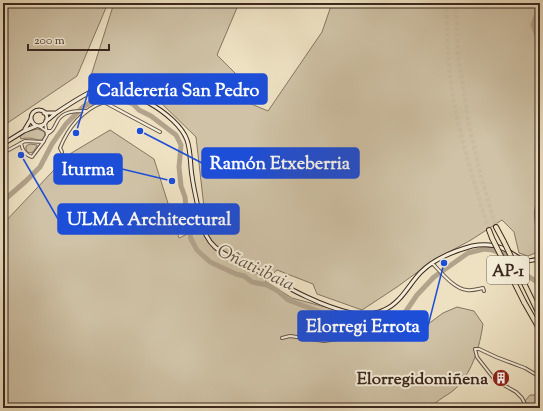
<svg xmlns="http://www.w3.org/2000/svg" width="543" height="411" font-family="'Sorts Mill Goudy',serif">
<style>
.green{fill:#cfc2a6;stroke:#867562}
.lines{fill:none;stroke-linecap:round;stroke-linejoin:round}
.stream{stroke:#827160;stroke-width:1}
.river{stroke:#b1a28b;stroke-width:5}
.highway-tunnel{stroke:#cabca1;stroke-width:4;stroke-dasharray:4 2;stroke-linecap:butt}
.street-casing{stroke:#685648;stroke-width:4}
.secondary-casing{stroke:#3c281f;stroke-width:5}
.highway-casing{stroke:#3c281f;stroke-width:6}
.street{stroke:#f3ecd7;stroke-width:2}
.secondary{stroke:#f3ecd7;stroke-width:3}
.highway{stroke:#ede1c2;stroke-width:4}
.highway-bridge-casing{stroke:#3c281f;stroke-width:6;stroke-linecap:butt}
.highway-bridge{stroke:#ede1c2;stroke-width:4}
.labels{text-anchor:middle;stroke-width:4;stroke-linejoin:round;paint-order:stroke}
.shield{fill:#f3ecd7;stroke:#736356;stroke-width:1}
.shield-label{font-size:16px;font-weight:bold;fill:#3c281f}
.poi-label{font-size:17px;font-weight:bold;fill:#3c281f;stroke:#f3ecd7;text-anchor:end}
.water-label{font-size:18px;font-style:italic;fill:#5f4d3f;stroke:#f3ecd7}
.leader{fill:none;stroke:#1d4ed8;stroke-width:1.5}
.callout-dot{fill:#1d4ed8;stroke:#f3ecd7;stroke-width:1.5}
.callout{fill:#1d4ed8;stroke:#1d4ed8;stroke-width:1.5}
.callout-label{font-size:18px;text-anchor:middle;font-weight:bold;fill:#fff}
</style>
<rect width="100%" height="100%" fill="#ede1c2"/>
<filter id="stains"><feTurbulence type="fractalNoise" baseFrequency=".005" numOctaves="4"/><feColorMatrix values="0 0 0 0 .2 0 0 0 0 .09 0 0 0 0 .02 0 0 0 .5 -.17"/></filter>
<radialGradient id="worn" r=".72"><stop offset=".6" stop-color="#630" stop-opacity="0"/><stop offset="1" stop-color="#630" stop-opacity=".3"/></radialGradient>
<path class="green" d="M3 3H108L77 76 3 126Z
M114 3H239L217 55 251 89 249 103 268 111 322 32 332 3H540V197C526 215 543 236 538 252L528 256 519 253 514 232 502 220 471 240 434 260 397 287 362 310 317 294 313 284 277 270 265 281 292 298 351 314 359 331 382 338 404 333 424 327 443 313 457 307 474 311 483 324C480 345 473 371 457 387 450 395 437 399 431 408H3V224L68 155 110 130 154 159 179 238 206 225 196 137 159 101 114 85 89 82Z
M37 129 44 131 45 135 42 140C36 141 32 136 21 139L20 136 26 132Z
M30 144 37 145V146L33 152 29 153 26 150V146Z
M530 395H540V408H519Z"/>
<g class="lines">
<path class="stream" d="M3 140H4"/>
<path class="river" d="M540 5 533 25 540 44
M3 201 26 181 40 167 52 144 66 124 83 107 100 97 111 96 133 104 139 110 151 116 176 135 181 145 179 167 181 186 185 197 187 218 191 239 197 250 210 262 236 274 244 276 252 282 267 285 278 291 288 300 353 324 371 325 387 324 396 320 404 314 417 295 434 277 468 253 484 249 492 250 505 255 514 262 525 274 540 284"/>
<path class="highway-tunnel" d="M446 3C447 20 447 38 448 55 452 115 471 173 489 230
M456 3 458 55 469 125 480 173 496 227"/>
<defs>
<path id="street" d="M39 126 46 131H51
M47 134C53 131 54 128 57 122 62 111 75 111 86 111
M21 143C22 149 25 155 32 157L44 141
M62 152 60 148C68 128 83 109 104 102L160 132
M3 153 25 141 43 142 47 135 45 123
M432 263C441 272 454 289 467 290 472 291 478 289 483 288L484 291
M282 338 290 336 324 341 352 337
M527 408 522 398 516 392 495 380 477 357 475 349H479L496 357 525 368 540 377"/>
<path id="secondary" d="M31 118a8 8 0 1 1 16 0a8 8 0 1 1-16 0Z
M44 113H56
M46 121C50 119 52 116 56 113 65 107 85 94 95 90 122 82 178 114 187 140 191 151 190 164 192 176 194 191 198 206 201 221 204 231 207 240 215 247 226 257 241 262 254 269 285 286 317 305 351 313 362 315 373 315 384 310 401 303 409 284 421 272 435 258 454 251 472 246 482 244 492 244 502 248 517 254 522 266 540 258
M25 129 31 119
M3 144 24 131 36 126"/>
<path id="highway" d="M496 227 504 242
M489 230 492 238
M524 302 540 330
M537 310 540 316"/>
</defs>
<use href="#street" class="street-casing"/>
<use href="#secondary" class="secondary-casing"/>
<use href="#highway" class="highway-casing"/>
<use href="#street" class="street"/>
<use href="#secondary" class="secondary"/>
<use href="#highway" class="highway"/>
<defs>
<path id="highway-bridge" d="M492 238 524 302
M504 242 537 310"/>
</defs>
<use href="#highway-bridge" class="highway-bridge-casing"/>
<use href="#highway-bridge" class="highway-bridge"/>
</g>
<defs>
<symbol id="building-disc" viewBox="-11 -11 22 22"><circle r="9.5" fill="#8f2418" stroke="#f3ecd7"/><path d="M-4-6H4V6H1V3H-1V6H-4ZM-2.5-4.3h1.7v1.8h-1.7ZM.8-4.3h1.7v1.8H.8ZM-2.5-1h1.7V.8h-1.7ZM.8-1h1.7V.8H.8Z" fill="#fff"/></symbol>
</defs>
<g fill-rule="evenodd">
<use href="#building-disc" x="491" y="368" width="20" height="20"/>
</g>
<g class="labels">
<rect class="shield" x="487" y="256" width="42" height="28" rx="3"/>
<g class="shield-label">
<text x="508" y="276">AP-1</text>
</g>
<g class="poi-label">
<text x="488" y="384">Elorregidomiñena</text>
</g>
<g class="water-label">
<text transform="translate(256 267) rotate(26)" y="6">Oñati ibaia</text>
</g>
</g>
<path class="leader" d="M76 133L89 89M140 131L202 163M172 181L122 169M21 155L58 219M444 263L428 326"/>
<g class="callout-dot">
<circle cx="76" cy="133" r="4"/>
<circle cx="140" cy="131" r="4"/>
<circle cx="172" cy="181" r="4"/>
<circle cx="21" cy="155" r="4"/>
<circle cx="444" cy="263" r="4"/>
</g>
<g class="callout">
<rect x="89" y="74" width="178" height="30" rx="4"/>
<rect x="202" y="148" width="157" height="30" rx="4"/>
<rect x="54" y="154" width="68" height="30" rx="4"/>
<rect x="58" y="204" width="181" height="30" rx="4"/>
<rect x="298" y="311" width="130" height="30" rx="4"/>
</g>
<g class="callout-label">
<text x="178" y="96">Calderería San Pedro</text>
<text x="280" y="169">Ramón Etxeberria</text>
<text x="88" y="175">Iturma</text>
<text x="149" y="225">ULMA Architectural</text>
<text x="363" y="332">Elorregi Errota</text>
</g>
<rect width="543" height="411" fill="none" stroke="#ede1c2" stroke-width="16"/>
<rect x="4" y="4" width="535" height="403" fill="none" stroke="#3c281f" stroke-width="2"/>
<rect x="8" y="8" width="527" height="395" fill="none" stroke="#3c281f"/>
<path d="M28 44v6h81v-6" fill="none" stroke="#3c281f" stroke-width="2"/>
<text x="34" y="44" font-size="12" fill="#3c281f" stroke="#f3ecd7" stroke-width="3" paint-order="stroke">200 m</text>
<rect width="100%" height="100%" filter="url(#stains)"/>
<rect width="100%" height="100%" fill="url(#worn)"/>
</svg>
